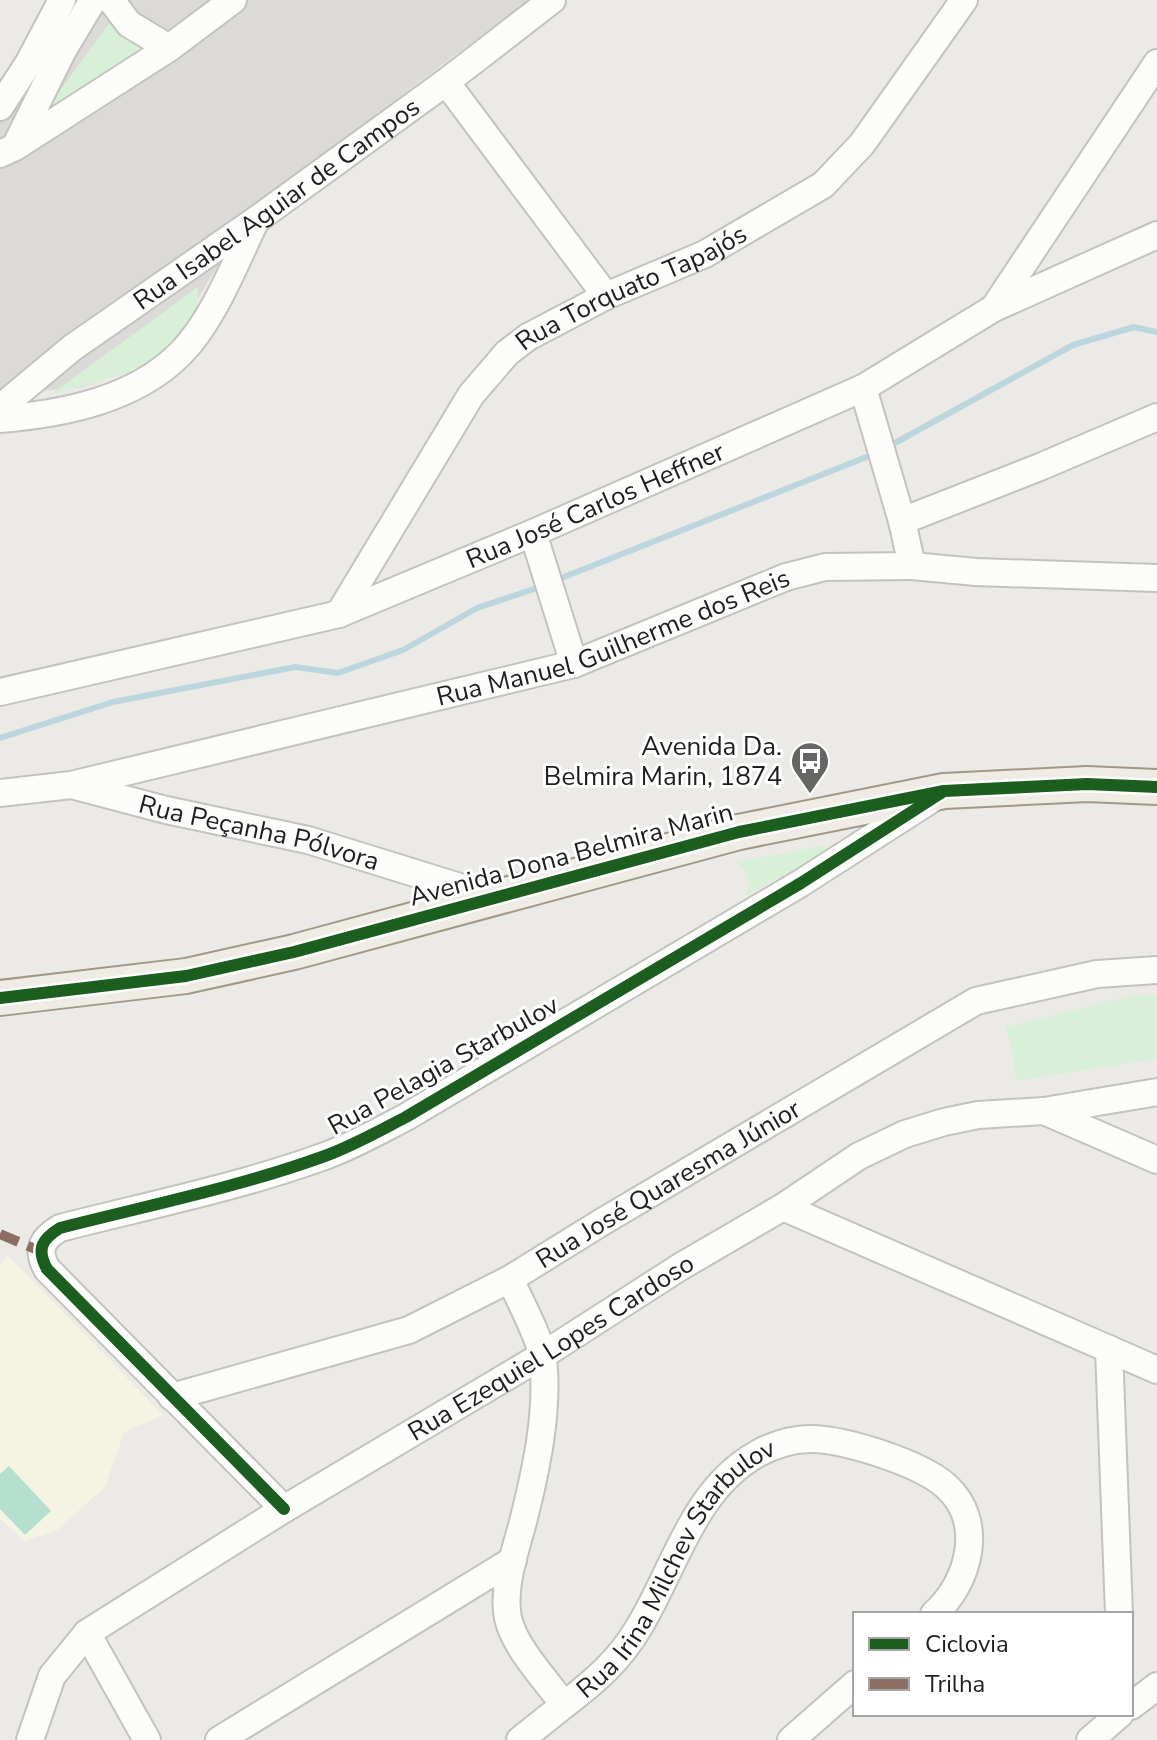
<svg xmlns="http://www.w3.org/2000/svg" width="1157" height="1740" font-family="'Nunito Sans',sans-serif">
<style>
.residential{fill:#dbdad8}
.education{fill:#f5f4e3}
.park{fill:#d7f0d7}
.pitch{fill:#b5e0cf}
.lines{fill:none;stroke-linecap:round;stroke-linejoin:round}
.stream{stroke:#bcd6dd;stroke-width:6}
.minor-casing{stroke:#c3c2c1;stroke-width:30}
.major-casing{stroke:#a19885;stroke-width:38}
.minor{stroke:#fcfcfb;stroke-width:26}
.major{stroke:#efebe5;stroke-width:34}
.quiet{stroke:#8d6e63;stroke-width:10;stroke-dasharray:20 10;stroke-linecap:butt}
.cycleway-casing{stroke:#fff;stroke-width:17}
.cycleway{stroke:#1b5e20;stroke-width:12}
.labels{text-anchor:middle;stroke-width:6;stroke-linejoin:round;paint-order:stroke}
.street-label{font-size:26px;fill:#1e1e1e;stroke:#fff}
.poi-label{font-size:26px;fill:#1e1e1e;stroke:#fff;text-anchor:end}
</style>
<rect width="100%" height="100%" fill="#eceae7"/>
<path class="residential" d="M87 0H529L317 158 247 218 165 352 83 387 0 395V77L20 83Z"/>
<path class="education" d="M8 1255 163 1415 124 1432 105 1487 56 1531 24 1541 0 1519V1266Z"/>
<path class="park" d="M111 21 144 46 148 60 54 122 44 112Z
M198 287 195 354 50 395Z
M825 845 828 851 744 896C754 882 748 873 737 862Z
M1132 995H1157V1059L1016 1081 1011 1044 1005 1027Z"/>
<path class="pitch" d="M9 1466 51 1511 25 1535 0 1509V1474Z"/>
<g class="lines">
<path class="stream" d="M893 444 1073 345 1134 327 1157 332
M554 581 874 454
M0 738 113 702 295 667 338 673 403 650 477 608 540 587"/>
<defs>
<g id="minor">
<path d="M111 0 129 24 169 48"/>
<path d="M446 82 606 296"/>
<path d="M0 107 28 64 62 0"/>
<path d="M15 147 63 50 93 0"/>
<path d="M0 154 15 147 169 48 233 0"/>
<path d="M994 308 1157 63"/>
<path d="M863 388 902 521"/>
<path id="s1" d="M0 408 72 348 256 220 446 82 552 0"/>
<path d="M0 419C63 414 134 400 180 354 213 321 235 263 255 222"/>
<path d="M533 533 574 664"/>
<path d="M912 566 976 572 1157 578"/>
<path id="s2" d="M339 614 471 395 507 353 528 337 606 296 705 254 823 185 862 144 964 0"/>
<path id="s3" d="M0 692 339 614 533 533 863 388 994 308 1157 235"/>
<path id="s4" d="M75 786 166 810 308 840 492 897"/>
<path id="s5" d="M0 793 71 785 574 664 786 577 825 567 912 566 902 521 1040 467 1157 417"/>
<path d="M1044 1111 1157 1160"/>
<path d="M783 1207 1157 1370"/>
<path id="s6" d="M510 1279C519 1299 540 1338 543 1358 549 1412 536 1470 523 1522 515 1551 502 1588 508 1618 514 1647 547 1681 564 1705 594 1682 620 1660 639 1627 675 1568 693 1490 757 1454 775 1444 795 1438 815 1439 849 1441 920 1463 946 1486 986 1522 969 1583 934 1614"/>
<path d="M1109 1349 1119 1614"/>
<path id="s7" d="M172 1397 409 1330 510 1279 602 1222 976 1001 1097 974 1157 970"/>
<path d="M284 1509 47 1269C36 1249 42 1239 60 1228 146 1206 239 1187 322 1157 351 1147 379 1131 406 1117L801 883 935 797"/>
<path d="M87 1633 147 1740"/>
<path d="M1131 1706 1157 1686"/>
<path id="s8" d="M30 1740 52 1676 87 1633 284 1509 543 1355 680 1267 783 1207 859 1156 905 1134 944 1122 978 1115 1044 1111 1157 1092"/>
<path d="M219 1740 513 1560"/>
<path d="M520 1740 564 1705"/>
<path d="M791 1740 855 1684"/>
<path d="M1090 1740 1120 1714"/>
</g>
<path id="major" d="M0 998 186 976 294 952 739 832 944 791 1087 784 1157 787"/>
</defs>
<use href="#minor" class="minor-casing"/>
<use href="#major" class="major-casing"/>
<use href="#minor" class="minor"/>
<use href="#major" class="major"/>
<path class="quiet" d="M0 1234 40 1251"/>
<defs>
<path id="cycleway" d="M0 998 186 976 294 952 739 832 944 791 1087 784 1157 787
M284 1509 47 1269C36 1249 42 1239 60 1228 146 1206 239 1187 322 1157 351 1147 379 1131 406 1117L801 883 944 791"/>
</defs>
<use href="#cycleway" class="cycleway-casing"/>
<use href="#cycleway" class="cycleway"/>
</g>
<defs>
<symbol id="bus-pin" viewBox="-11 -11 22 30"><path d="M0 17L-7.5 6A9.5 9.5 0 1 1 7.5 6Z" fill="#666564" stroke="#fff"/><path d="M-5-6H5V4H4V6H2V4H-2V6H-4V4H-5ZM-3.5-4V0h7V-4ZM-3.5 1.2v1.5H-2V1.2ZM2 1.2v1.5H3.5V1.2Z" fill="#fff"/></symbol>
</defs>
<g fill-rule="evenodd">
<use href="#bus-pin" x="788" y="739" width="44" height="60"/>
</g>
<g class="labels">
<g class="street-label">
<text dy="9" stroke="none"><textPath href="#s1" startOffset="344">Rua Isabel Aguiar de Campos</textPath></text>
<text dy="9" stroke="none"><textPath href="#s2" startOffset="452">Rua Torquato Tapajós</textPath></text>
<text dy="9" stroke="none"><textPath href="#s3" startOffset="626">Rua José Carlos Heffner</textPath></text>
<text dy="9" stroke="none"><textPath href="#s5" startOffset="634">Rua Manuel Guilherme dos Reis</textPath></text>
<text dy="9" stroke="none"><textPath href="#s4" startOffset="190">Rua Peçanha Pólvora</textPath></text>
<text transform="translate(571 854) rotate(-15)" y="9">Avenida Dona Belmira Marin</text>
<text transform="translate(443 1065) rotate(-29)" y="9">Rua Pelagia Starbulov</text>
<text dy="9" stroke="none"><textPath href="#s7" startOffset="544">Rua José Quaresma Júnior</textPath></text>
<text dy="9" stroke="none"><textPath href="#s8" startOffset="668">Rua Ezequiel Lopes Cardoso</textPath></text>
<text dy="9" stroke="none"><textPath href="#s6" startOffset="634">Rua Irina Milchev Starbulov</textPath></text>
</g>
<g class="poi-label">
<text x="782" y="755">Avenida Da.<tspan x="782" dy="30">Belmira Marin, 1874</tspan></text>
</g>
</g>
<rect x="853" y="1612" width="280" height="104" fill="#ffffff" stroke="#a5a5a5" stroke-width="2"/>
<rect x="869" y="1638" width="40" height="12" fill="#1b5e20" stroke="#a5a5a5" stroke-width="2"/>
<text x="925" y="1652" font-size="24" fill="#1e1e1e">Ciclovia</text>
<rect x="869" y="1678" width="40" height="12" fill="#8d6e63" stroke="#a5a5a5" stroke-width="2"/>
<text x="925" y="1692" font-size="24" fill="#1e1e1e">Trilha</text>
</svg>
